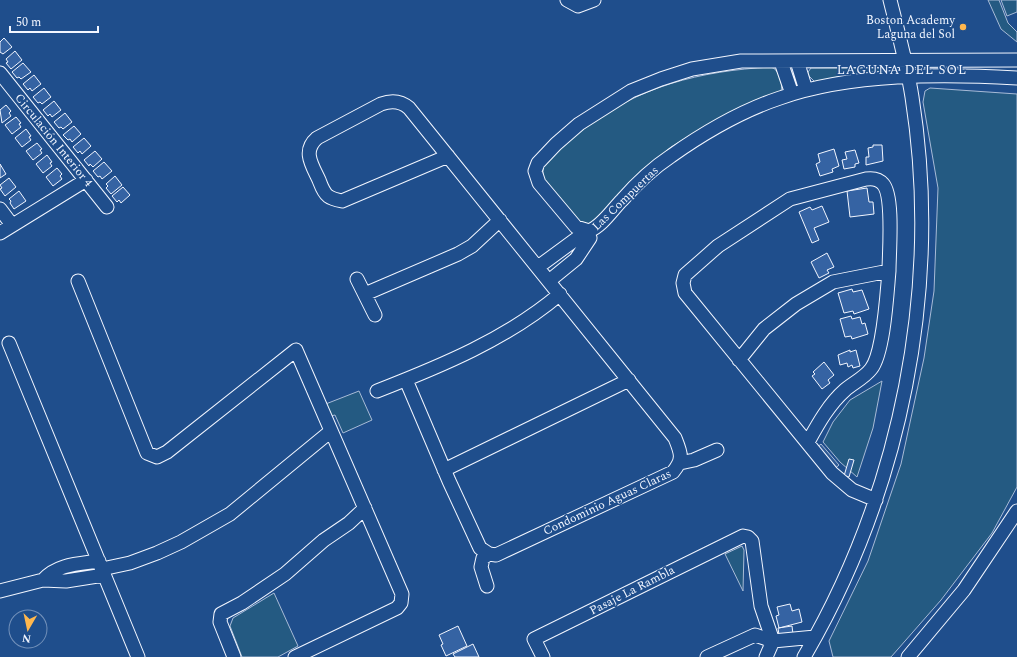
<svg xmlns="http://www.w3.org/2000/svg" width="1017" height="657" font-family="Spectral,serif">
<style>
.green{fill:#245a82;stroke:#a8bbd7}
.parking{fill:#305b95;stroke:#a8bbd7}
.building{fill:#3563a3;stroke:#f2f6ff}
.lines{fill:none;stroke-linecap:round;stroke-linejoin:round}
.minor-casing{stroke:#f2f6ff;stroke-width:15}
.minor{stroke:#1f4e8c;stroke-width:13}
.poi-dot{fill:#ffb74d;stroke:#1f4e8c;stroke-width:1.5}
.labels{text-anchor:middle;stroke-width:3;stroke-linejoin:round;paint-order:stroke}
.poi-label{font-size:12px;fill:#f2f6ff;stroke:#1f4e8c;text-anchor:end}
.street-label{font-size:12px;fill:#f2f6ff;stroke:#1f4e8c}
.neighbourhood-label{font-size:13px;letter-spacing:1px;fill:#f2f6ff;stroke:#1f4e8c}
</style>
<rect width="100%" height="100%" fill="#1f4e8c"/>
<path class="green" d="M988 0H999L1008 23 1017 32V42L1001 29Z
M1001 0H1017V12L1007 16Z
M771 67C779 69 783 84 781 91L727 114 671 147 622 191 592 223 582 225 543 178V166C555 154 567 141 581 131 638 86 700 71 771 67Z
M811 68H879L881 73 842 76 815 82 809 76 808 72Z
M930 88 1017 94V487L992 533 941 600 891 657H833L829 641 868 561 901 464 924 358 934 291 938 188 923 102 925 91Z
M882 381 873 428 857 477 840 462 823 442 833 422 850 400Z
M359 391 372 420 343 433 335 415 322 418 318 407Z
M742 546 744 550 743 591 725 554Z
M274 593 298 646 278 657H242L230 626 233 618Z"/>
<path class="parking" d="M821 444 839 465 832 471 815 449Z"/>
<path class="building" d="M4 38 12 47 3 54 0 52V42Z
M15 51 22 60 11 69 6 63 8 62 6 59Z
M23 63 31 72 21 79 19 77 17 78 12 72Z
M34 75 41 84 32 91 30 88 28 90 23 84Z
M44 88 51 97 42 104 40 102 38 103 33 97Z
M54 101 61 110 52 117 50 114 48 116 43 110Z
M6 105 11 111 9 113 11 116 2 123 0 110Z
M65 113 72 122 63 129 61 127 59 128 54 122Z
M16 117 21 123 19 124 21 127 12 134 5 125Z
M74 126 81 134 72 142 70 139 68 140 63 135Z
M26 129 31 136 29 137 31 140 22 147 15 138Z
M84 138 91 146 82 154 80 151 78 153 73 147Z
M37 143 42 149 40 150 42 153 33 160 26 151Z
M873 145H882L883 161 866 165V157H869L868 148 873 147Z
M834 149 839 166 832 169 833 172 820 176 816 164 820 162 818 154Z
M855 150 859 163 855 164V167L844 169 842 160 847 159 845 152Z
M95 151 102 159 93 167 90 164 89 166 84 160Z
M47 155 52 162 50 163 52 166 43 173 36 164Z
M104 162 112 171 102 179 100 176 98 177 93 171Z
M0 164 6 174 0 178Z
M57 168 62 174 60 176 62 179 53 186 46 177Z
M115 176 122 185 111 194 106 188 108 186 106 184Z
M9 178 16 187 5 196 0 189 2 188 0 185Z
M123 187 130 195 121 203 119 200 117 202 112 196Z
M867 188 869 202H873L874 214 850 217 847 191Z
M19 191 26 201 14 209 10 203 11 201 9 199Z
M822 206 829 222 814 228 819 240 812 243 799 212 810 207 812 210Z
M827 253 834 267 827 270 829 273 819 278 811 262Z
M852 289 853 292 862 290 869 309 854 314 853 311 844 313 838 293Z
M851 316 852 319 860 317 862 324 865 323 868 334 852 339 851 336 845 337 840 319Z
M850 350V352L856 350 860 366 853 368 852 365 848 367 847 363 840 365 838 355Z
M824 362 834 375 828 380 830 383 822 389 812 376 815 374 813 372Z
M849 459 854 460 849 477 844 476Z
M790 604 792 611 799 609 802 622 779 628 776 616 779 615 777 607Z
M458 626 467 646 446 656 441 645 443 644 439 635Z
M792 626 793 634 779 635 778 628Z
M473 644 479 657H455L453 654Z"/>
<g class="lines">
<defs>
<path id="minor" d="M567 0 578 6 594 0
M1017 60 741 61 692 69 661 79 631 91 579 124 556 144 538 163 535 171 539 183 576 227 589 231C602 226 612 210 622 200 636 184 653 168 671 156 705 132 741 111 780 98 851 73 943 74 1017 78
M797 61 806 90
M781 62 792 94
M0 73 107 207
M0 209 12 225
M0 233 86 180
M538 267 587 231 590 238 576 259 549 281
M357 279 375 315
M78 281 147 453 157 457 167 452 296 350 402 594 401 603 397 608 295 657
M365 294 458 254 472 246 500 220
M9 343 138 657
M739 360 764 329 796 304 833 282 889 271C889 253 894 196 883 184 879 179 873 178 866 179L790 199 718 246 685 275 683 283 685 293 832 473 852 490 876 500
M406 380 449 481 480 548 489 554 496 555 673 472C684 459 681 453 675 438 587 328 498 218 409 108 401 101 392 100 381 104L317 138C302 151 312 165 319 180 321 185 323 192 328 196 332 199 337 200 342 201L448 156
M377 391C441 366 507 339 560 294
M808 442C818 424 829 404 845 390 853 383 864 378 871 369 884 353 887 292 889 271
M680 463 694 460 717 450
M444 470 629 380
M99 561C79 564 57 564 43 580L66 581 104 575
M102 569 130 563 157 553 181 542 230 514 331 431
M487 586 481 567 483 558 489 554
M0 591 43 580
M234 657 220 622 221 614 242 603 285 574 324 540 349 523 365 508
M543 657 534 639 743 536 748 537 752 541 761 606 773 641
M707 657 755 635 773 641 815 637
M766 657 773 641
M804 657C901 491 942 288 912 97 907 64 898 32 890 0
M908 657 964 590 1017 511"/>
</defs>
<use href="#minor" class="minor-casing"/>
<use href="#minor" class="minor"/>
</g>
<circle class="poi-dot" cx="963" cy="27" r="4"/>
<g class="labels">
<g class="poi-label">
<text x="955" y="24">Boston Academy<tspan x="955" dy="14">Laguna del Sol</tspan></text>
</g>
<g class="street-label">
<text transform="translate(54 140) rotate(51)" y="4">Circulación Interior 4</text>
<text transform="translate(625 198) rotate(-44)" y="4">Las Compuertas</text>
<text transform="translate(607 502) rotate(-25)" y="4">Condominio Aguas Claras</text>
<text transform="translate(632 590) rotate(-27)" y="4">Pasaje La Rambla</text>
</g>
<g class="neighbourhood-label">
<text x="902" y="74">LAGUNA DEL SOL</text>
</g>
</g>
<g transform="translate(28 629) rotate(189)"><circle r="19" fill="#1f4e8c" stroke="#7391ba"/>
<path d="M0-3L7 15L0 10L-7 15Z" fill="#ffb74d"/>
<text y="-6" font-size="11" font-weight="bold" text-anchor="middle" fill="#f2f6ff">N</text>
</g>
<path d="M10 26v6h88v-6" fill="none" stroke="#f2f6ff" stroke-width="2"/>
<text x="16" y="26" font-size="12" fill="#f2f6ff" stroke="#1f4e8c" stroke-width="3" paint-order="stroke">50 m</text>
</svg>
